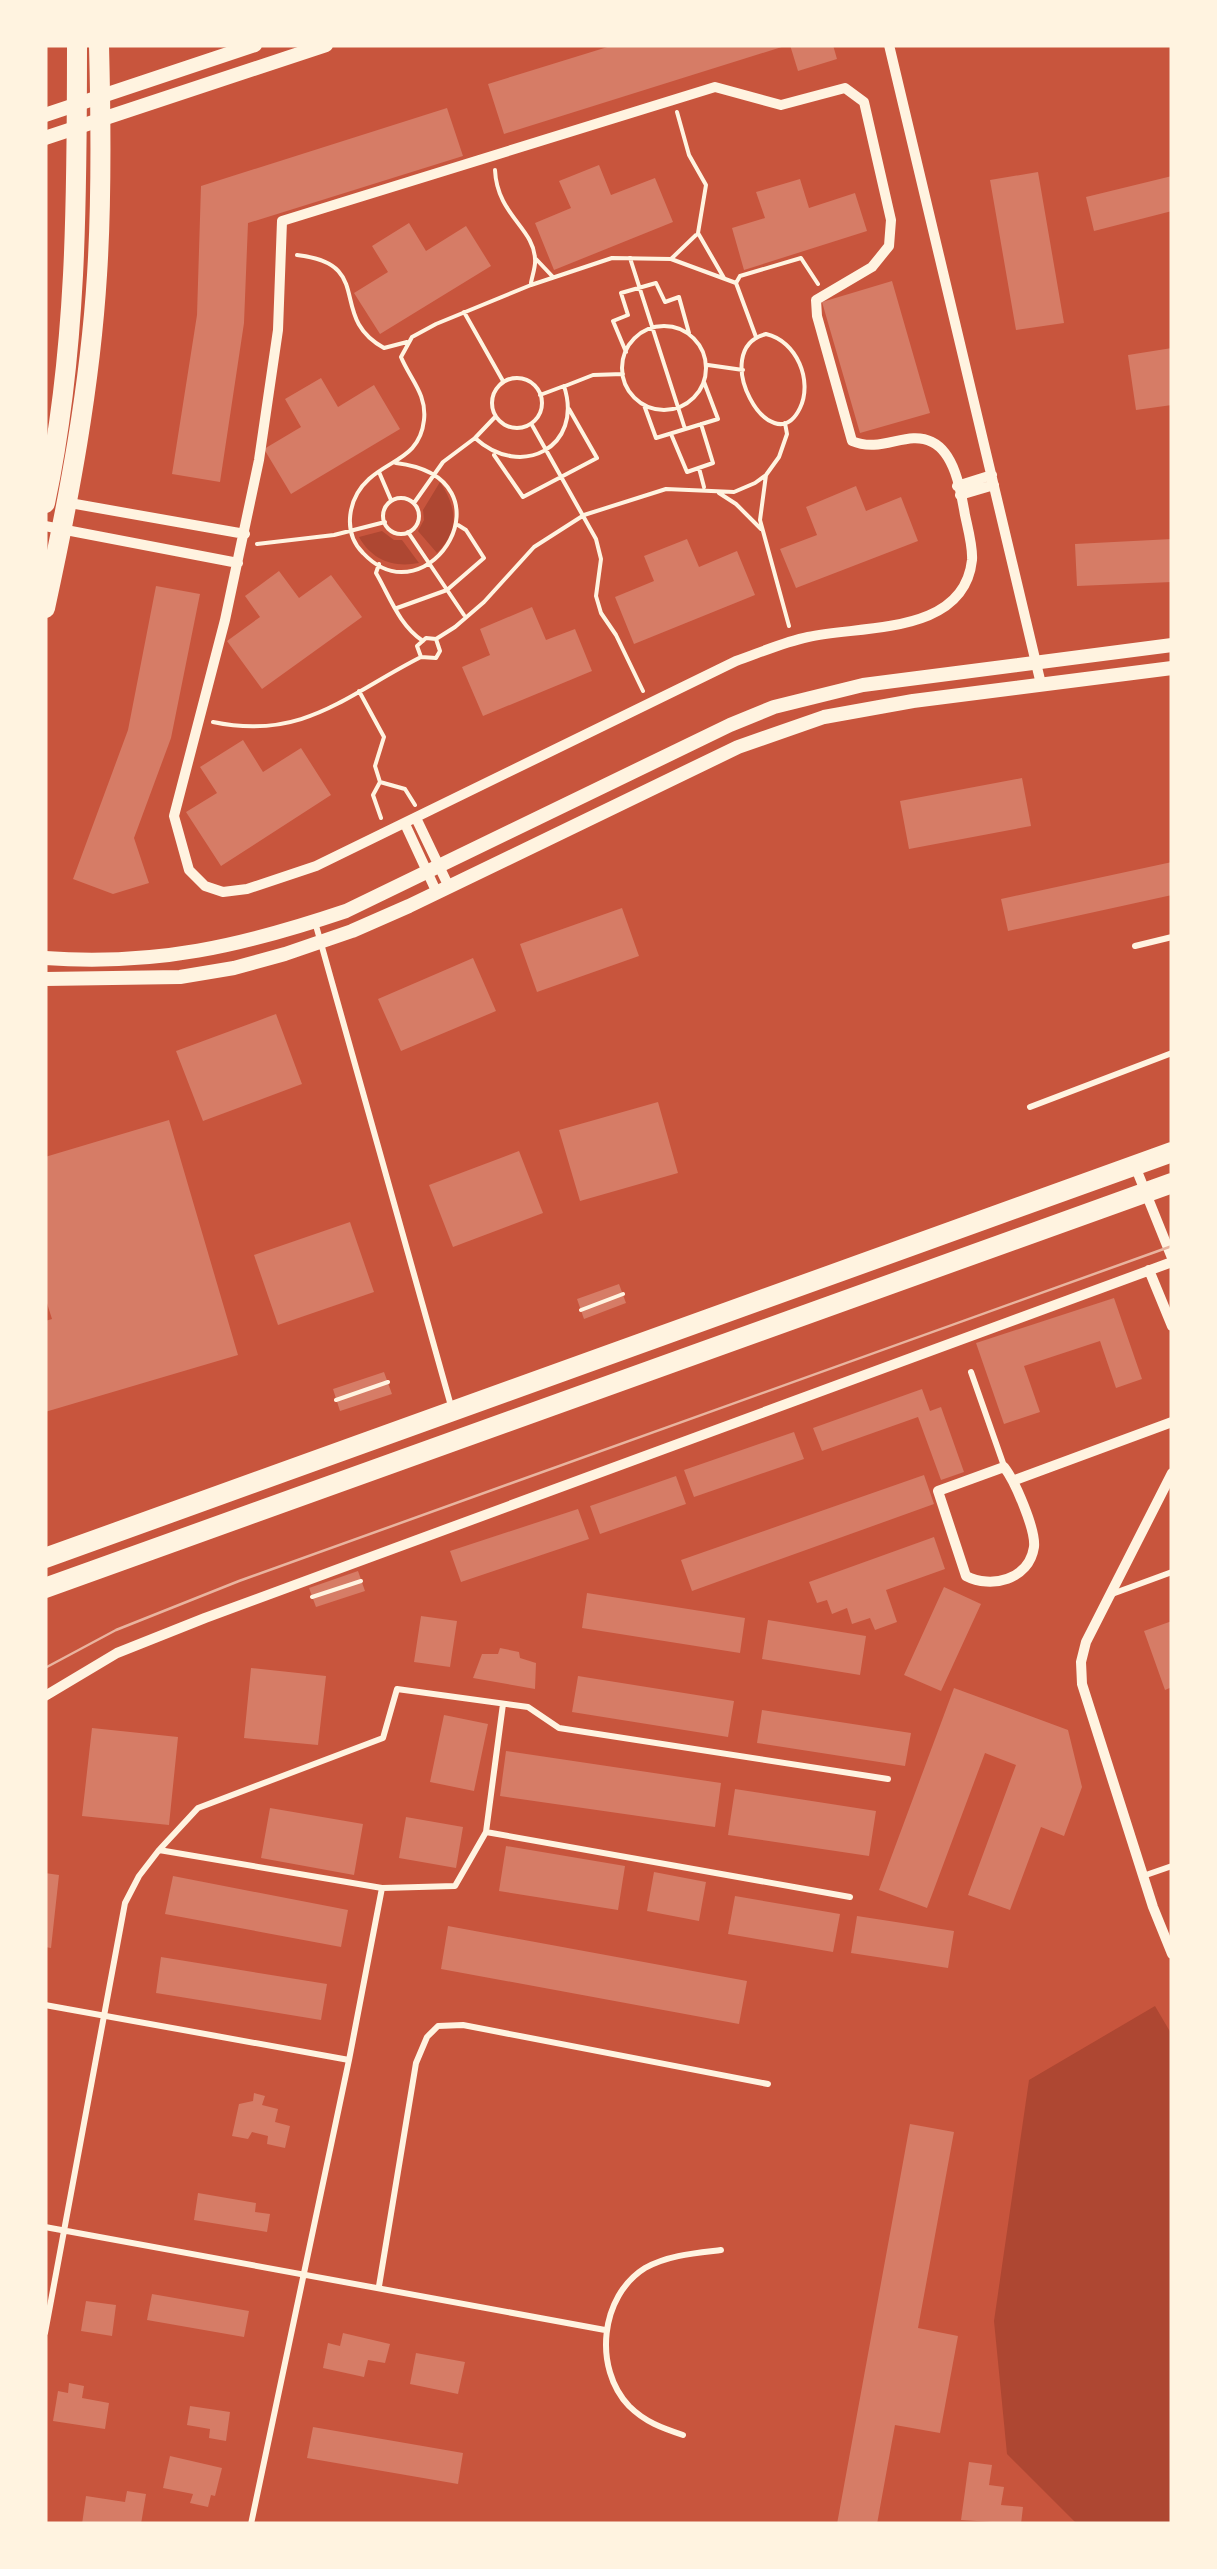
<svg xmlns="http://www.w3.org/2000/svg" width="1217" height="2569" font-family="'Space Grotesk',sans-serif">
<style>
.green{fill:#ae4732}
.building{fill:#d67c66}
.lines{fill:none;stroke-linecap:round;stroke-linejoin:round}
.path{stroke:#fff3e0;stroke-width:4}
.service{stroke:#fff3e0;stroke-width:6}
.minor{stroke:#fff3e0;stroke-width:10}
.tertiary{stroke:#fff3e0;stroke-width:14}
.trunk{stroke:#fff3e0;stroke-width:20}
.tram{stroke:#e9b49f;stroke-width:2.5}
</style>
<rect width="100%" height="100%" fill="#c8553d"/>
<path class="green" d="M440 482C457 508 460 530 437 553L418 531 424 520 423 510Z
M382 531 394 540H402L419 563C393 568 372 560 359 537Z
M1155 2006 1172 2035V2524H1077L1007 2454 994 2321 1029 2080Z"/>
<path class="building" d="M614 45H785V46L504 134 488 84Z
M790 45H833L837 59 798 71Z
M447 108 463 156 248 223 244 323 220 482 172 474 197 315 201 186Z
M599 165 611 195 655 178 673 222 554 270 535 223 571 208 559 181Z
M1038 172 1064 323 1016 330 990 180Z
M1172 176V211L1094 231 1086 197Z
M800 179 809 208 855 193 867 231 744 270 732 228 765 218 756 192Z
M409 223 426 251 466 226 491 266 380 334 354 293 388 272 372 246Z
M892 281 930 413 860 433 822 302Z
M1172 348V405L1136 410 1128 355Z
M321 378 338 407 374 385 400 429 291 494 264 449 301 427 285 399Z
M856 486 866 511 901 497 918 541 796 588 780 549 817 535 806 507Z
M687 539 699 567 737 551 755 595 634 644 615 597 654 581 644 556Z
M1172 539V582L1077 586 1075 544Z
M279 571 299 598 331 575 362 617 262 689 227 641 260 617 245 596Z
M156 586 200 594 171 738 134 838 149 883 113 894 73 879 128 730Z
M532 607 546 640 575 629 592 671 483 716 462 667 490 655 480 629Z
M243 740 263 772 301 748 331 795 221 866 186 812 217 793 200 767Z
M1022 778 1031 826 909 849 900 801Z
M1172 862V895L1008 931 1001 899Z
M622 908 639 956 537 992 520 944Z
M473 958 496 1011 401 1051 378 999Z
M276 1014 302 1084 203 1121 176 1051Z
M658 1102 678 1173 580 1201 559 1130Z
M169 1120 238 1355 45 1412V1321L52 1319 45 1297V1157Z
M519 1151 543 1213 453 1247 429 1185Z
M350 1222 374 1292 278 1325 254 1255Z
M619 1284 626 1303 584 1319 577 1299Z
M1114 1298 1142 1379 1116 1388 1100 1341 1024 1366 1040 1412 1004 1424 976 1343Z
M384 1372 392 1394 340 1411 333 1389Z
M922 1389 930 1411 941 1407 964 1472 941 1480 918 1417 822 1451 813 1428Z
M794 1432 804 1459 694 1497 684 1470Z
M924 1475 934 1504 692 1591 681 1560Z
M676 1476 686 1504 600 1534 590 1506Z
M578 1509 589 1539 461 1582 450 1551Z
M934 1537 945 1569 886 1590 897 1622 875 1630 870 1618 852 1624 847 1608 832 1614 827 1600 817 1603 809 1582Z
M358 1571 365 1591 316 1607 309 1588Z
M944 1587 981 1604 941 1691 904 1675Z
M587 1593 745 1618 740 1653 582 1628Z
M421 1616 457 1621 450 1667 414 1662Z
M768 1620 866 1636 860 1675 762 1659Z
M1172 1621V1687L1165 1690 1144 1631Z
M500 1648 519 1652 520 1658 536 1663 535 1689 473 1678 482 1654H498Z
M251 1668 326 1676 318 1745 244 1738Z
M578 1676 734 1701 728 1737 572 1712Z
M954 1688 1068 1730 1082 1787 1064 1836 1041 1827 1010 1910 968 1895 1016 1765 985 1753 927 1908 879 1890Z
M762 1710 911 1733 905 1766 757 1743Z
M444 1715 488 1724 474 1791 430 1782Z
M92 1728 178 1737 169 1825 82 1816Z
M506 1751 721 1783 715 1827 500 1796Z
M735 1789 876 1811 869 1856 728 1835Z
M270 1808 363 1824 354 1875 261 1858Z
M406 1817 463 1827 456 1868 399 1858Z
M506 1846 625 1866 618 1910 499 1891Z
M654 1872 706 1882 699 1921 647 1911Z
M45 1873 59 1875 51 1948 45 1947Z
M173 1876 348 1910 341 1947 165 1914Z
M735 1896 840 1914 833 1952 728 1934Z
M857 1916 954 1931 948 1968 851 1953Z
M448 1926 747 1981 739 2024 441 1969Z
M161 1957 327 1984 321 2020 156 1993Z
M254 2093 265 2096 262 2105 278 2109 275 2122 290 2126 285 2148 267 2144 268 2136 252 2132 248 2139 232 2136 239 2104 253 2101Z
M910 2124 954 2132 918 2328 958 2336 940 2433 895 2425 877 2524H837Z
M198 2193 256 2203 255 2212 270 2214 267 2232 194 2220Z
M152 2294 249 2311 244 2337 147 2320Z
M86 2301 116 2305 112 2336 81 2331Z
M343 2333 390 2344 385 2363 368 2360 364 2377 323 2368 328 2343 340 2346Z
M416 2353 465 2362 458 2394 410 2384Z
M69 2383 84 2386 82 2398 109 2403 105 2429 53 2421 58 2391 68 2393Z
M190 2406 230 2412 226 2441 209 2438 210 2429 187 2425Z
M313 2427 463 2453 458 2484 307 2458Z
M170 2456 222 2468 215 2496 211 2495 208 2507 190 2503 193 2494 163 2488Z
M969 2462 992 2465 989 2485 1004 2487 1001 2505 1023 2507 1021 2524 961 2520Z
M127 2491 146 2494 141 2524H82L86 2496 125 2502Z"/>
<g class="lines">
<path class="path" d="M677 112 689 155 706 185 698 233 724 278
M495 170C497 215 534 228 535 259 536 266 532 276 531 283
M297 255C377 264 326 316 384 348L407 342
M630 258 685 429
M536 259 553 277
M671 259 696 235
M464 312 503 381
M622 368a42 42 0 1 1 84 0a42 42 0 1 1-84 0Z
M766 334C797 341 813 381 800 408 772 466 706 349 766 334Z
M756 337 736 283 740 276 801 258 818 284
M626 352 613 321 628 315 621 293 656 283 665 302 679 297 689 333
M708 365 743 370
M492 403a25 25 0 1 1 50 0a25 25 0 1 1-50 0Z
M565 386 593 375 623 374
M644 405 656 438 718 419 704 382
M495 417 475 438C521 480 584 447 564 386L540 395
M532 425 596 539 601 559 596 596 601 613 616 635 643 691
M671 434 687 472 713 463 701 424
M494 455 523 497 597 458 569 409
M396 463C518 478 429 623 363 553 342 532 348 498 369 479 391 459 420 457 424 420 427 394 410 379 401 357L412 337 436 324 531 285 612 258 671 259 736 283
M699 468 704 487
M379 472 391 500
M766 475 760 520 789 626
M719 493 736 504 761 529
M383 516a18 18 0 1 1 36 0a18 18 0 1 1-36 0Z
M414 503 443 462 475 438
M408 532 464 615
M257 544 334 535 385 522
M379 564 376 573C390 597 399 625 423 641
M397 608 447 590 484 558 466 530 458 525
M436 639 440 651 436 658 421 657 417 646 426 638 436 639 455 627 484 602 534 547 584 515 666 489 734 492 755 483 766 475 779 457 787 434 785 423
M359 691 384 737 375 766 380 782 373 795 381 818
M213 722C303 741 346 695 421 657
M380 782 405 789 415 805
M581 1310 623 1294
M336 1400 388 1382
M312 1597 361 1581"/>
<path class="service" d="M315 922 451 1406
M1135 946 1172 937
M1030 1107 1172 1053
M971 1372 1004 1466
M1112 1594 1172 1572
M486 1832 503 1704
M160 1849 198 1808 383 1738 397 1689 528 1707 559 1728 888 1779
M1143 1876 1172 1866
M382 1888 455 1886 486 1832 850 1897
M45 2005 349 2060 251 2524
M45 2227 605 2330
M379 2286 416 2063 427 2037 438 2026 463 2025 768 2084
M45 2333 125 1903 139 1876 159 1850 382 1888 349 2060
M683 2435C662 2428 645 2422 629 2406 593 2368 600 2296 645 2268 668 2255 696 2253 721 2250"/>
<path class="minor" d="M889 45 1041 684
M715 87 781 105 845 88 864 102 891 220 889 246 872 267 816 300 817 316 852 441C882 454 907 429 932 442 955 453 961 492 965 515 968 529 973 547 972 560 964 635 864 625 808 637 784 642 759 653 736 661L316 866 247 889 223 892 205 886 189 870 174 816 225 620 259 460 278 330 282 221Z
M957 486 992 475
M960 495 994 485
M64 502 245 534
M45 526 238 563
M416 818 449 887
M405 824 437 893
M1135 1166 1172 1258
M1149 1270 1172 1326
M1004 1467C1015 1481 1036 1530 1034 1547 1029 1580 991 1589 966 1576L938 1491Z
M1172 1473 1086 1642 1081 1662 1082 1684 1153 1907 1172 1954
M1015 1480 1172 1422
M45 1696 117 1653 205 1618 1172 1262"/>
<path class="tertiary" d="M45 115 255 45
M45 138 326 45
M45 958C156 966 242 946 346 911L730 725 774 707 863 685 1172 645
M45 979 180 977 234 968 285 954 352 931 409 906 738 747 824 717 913 701 1172 668"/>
<path class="trunk" d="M45 503C77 352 77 199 77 45
M45 608C69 498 90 388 97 275 102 198 101 122 99 45
M45 1558 1172 1152
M45 1588 1172 1183"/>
<path class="tram" d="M45 1668 116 1630 239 1581 1172 1246"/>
</g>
<rect width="1217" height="2569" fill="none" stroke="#fff3e0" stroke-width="95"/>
</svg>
